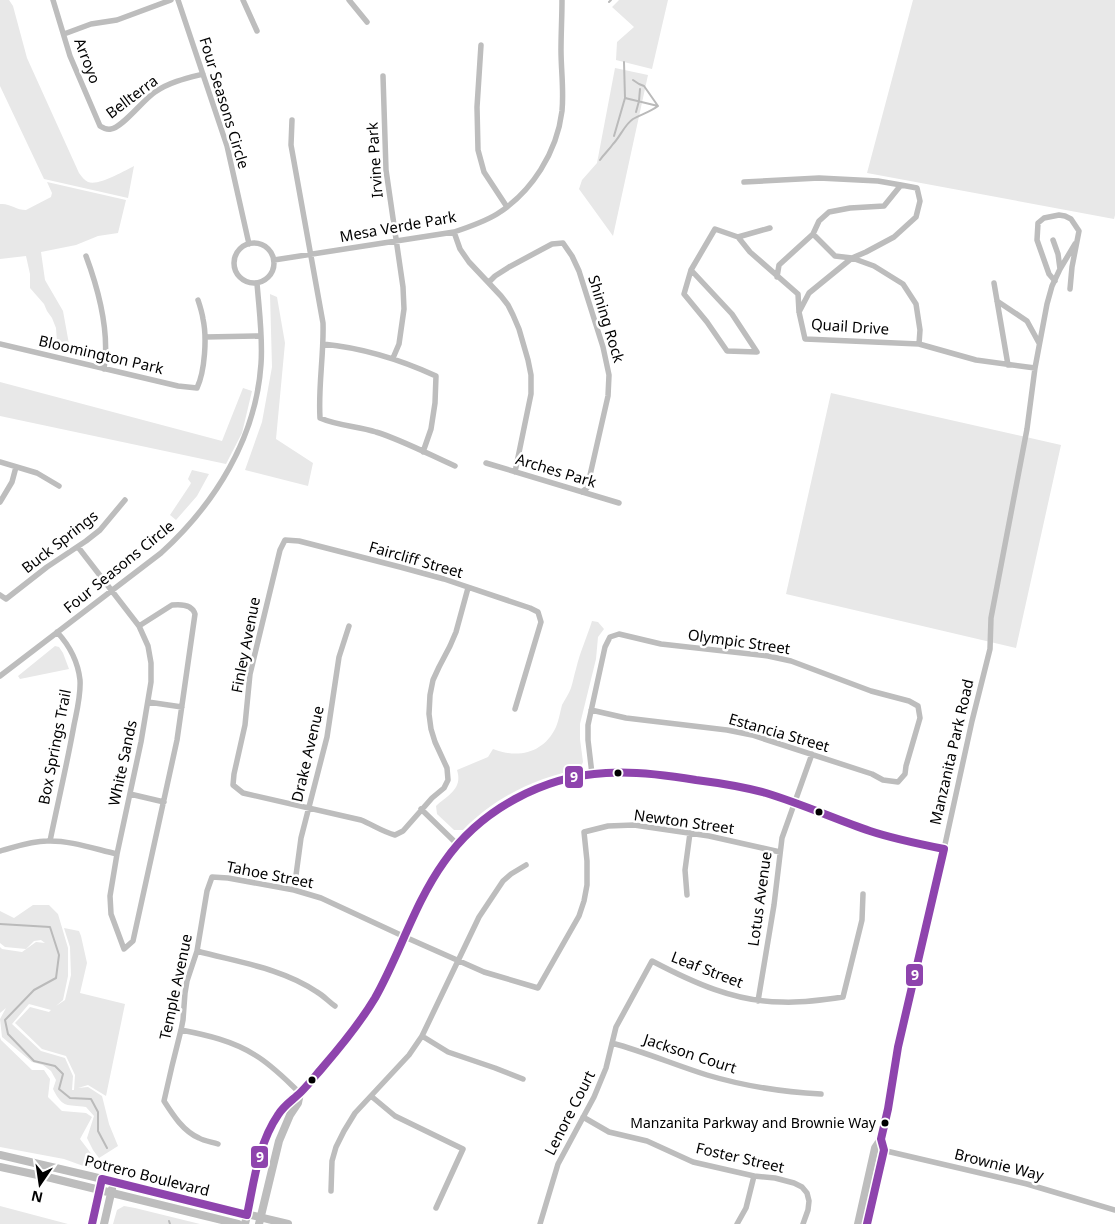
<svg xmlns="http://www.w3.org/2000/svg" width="1115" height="1224" font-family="'Noto Sans',sans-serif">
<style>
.green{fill:#e8e8e8;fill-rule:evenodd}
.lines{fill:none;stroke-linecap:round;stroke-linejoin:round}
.stream{stroke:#bababa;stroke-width:2}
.minor{stroke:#bdbdbd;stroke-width:5.5}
.tertiary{stroke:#bdbdbd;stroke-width:8}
.bus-1-casing{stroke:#fff;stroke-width:11}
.bus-1{stroke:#8e44ad;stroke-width:8}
.bus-dot{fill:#000;stroke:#fff;stroke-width:2}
.labels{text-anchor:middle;stroke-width:5;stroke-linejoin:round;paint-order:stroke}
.bus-label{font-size:14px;fill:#000;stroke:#fff;text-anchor:end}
.street-label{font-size:15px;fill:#000;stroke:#fff}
.line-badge{stroke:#fff;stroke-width:2}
.badge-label{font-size:14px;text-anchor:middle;font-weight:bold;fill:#fff}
</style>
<rect width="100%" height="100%" fill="#fff"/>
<path class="green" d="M0 0H9L13 6 27 58 79 173C82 177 84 180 88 182 99 186 124 171 134 166L128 198 44 179 0 86Z
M619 0H668L652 69 616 60 617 42 634 27 612 7Z
M913 0H1115V215L1114 219 867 173Z
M615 68 648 75 613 236 579 189 582 180 597 163Z
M47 182 126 200 118 233 98 236 76 245 41 252 45 280 63 311 69 344 57 341 56 328 52 318 47 311 44 304 30 288V274L26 256 0 259V204C10 203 16 210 26 210L51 197 52 193Z
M270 294 277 297 285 343 276 439 313 463 308 486 245 470 262 422 272 367Z
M0 382 222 441 243 388 252 391 242 433 226 464 0 416Z
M831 393 1061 445 1016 648 786 594Z
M192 470 209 474 197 496 176 520 170 515 190 485 191 483 188 479Z
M592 621 598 622 604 629 598 637 596 659 580 724V739L583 762 580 769C535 778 495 797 463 830H454L437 814 436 806C448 795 463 789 457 770L488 757 493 749C518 759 544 753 556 727 559 720 560 712 562 705 565 699 569 694 571 688 573 682 574 675 576 669 580 652 587 637 592 621Z
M55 646 59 647 63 653 69 669 20 679 18 676Z
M33 905H49L58 914 68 948V976L63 1000 56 1006 65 1000 71 975 70 947 64 928 79 931 81 936 87 963 80 993 125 1004 106 1096 88 1085 78 1088 88 1087 102 1096 109 1124 118 1146 99 1158 93 1150 87 1138 94 1116 86 1107C67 1104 63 1109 53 1089L56 1080 51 1071 43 1065 32 1062 2 1037 0 1019 6 1008 0 1013V947L2 949 22 952 36 942 45 943 41 940 34 941 26 949 5 947 0 943V911L14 918ZM29 1004 51 1010 49 1012 30 1007 15 1023 42 1049 66 1056 75 1075 74 1090H72L73 1076 65 1058 41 1051 12 1024Z
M0 1037 1 1040 32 1070H44L50 1079 48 1097 62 1111 86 1113 92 1117 80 1139 93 1156 89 1168 64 1159 0 1147Z
M0 1206 68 1224H0Z
M124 1206 135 1208 200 1224H113L117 1210Z"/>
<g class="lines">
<path class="stream" d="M609 2 611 0
M624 62 625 98 658 106 644 86 639 84 633 80
M639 101 640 89
M636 112 639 101
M614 136 625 98H626
M600 160C604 154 609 150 613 144 620 137 625 124 633 119 642 114 650 112 658 106
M0 924 50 927 59 955 56 978 34 990 5 1020 8 1034 34 1061 55 1066 63 1074 59 1089 70 1098 91 1099 98 1112V1131L107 1148
M169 1221 170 1224"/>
<path class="minor" d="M53 0 70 56 100 126C103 128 106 130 111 129 122 128 143 100 155 92 169 82 187 78 203 74
M178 0 227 146 249 244
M243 0 257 31
M349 0 367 22
M64 34 91 24 117 20 171 0
M481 45 477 107 478 150 484 172 507 207
M383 76 386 170 403 287 404 309 399 344 393 358
M292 120 291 145 323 323C324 355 318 386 320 418 338 426 358 426 376 432 402 440 430 455 455 466
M744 182 819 178 878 181 901 185
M454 232 460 249 469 262 501 296 508 305 513 315 519 329 528 360 531 375V394L515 472
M813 234 835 256 852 258 874 266 903 284 916 304 920 330 919 344
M738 237 750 252 798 294 799 312 805 339 919 344 976 360 1035 368
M1053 240 1058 254 1060 269
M234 263a20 20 0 1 1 40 0a20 20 0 1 1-40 0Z
M86 256C99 291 110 332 104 369
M274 260 454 232C469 227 484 222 497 214 532 192 557 152 562 111 564 90 561 70 561 50 561 33 562 17 562 0
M691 270 732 314 757 352 727 351 707 322 684 294Z
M691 270 715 229 738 237 770 228
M777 277 779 265 813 234 819 221 829 212 850 208 884 206 901 185 917 188 920 201 916 217 894 237 866 252 852 258 809 293 799 312
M1055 281 1049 274 1037 240 1038 223 1044 218 1059 215 1065 216 1071 219 1079 231 1072 267 1070 289
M489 282 495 276 509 267 552 244 563 243 572 256 579 271 603 347 609 375 608 396 588 484 587 488 582 492
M994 283 1008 365
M997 301 1027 321 1039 343
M205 337 261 336
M0 344 178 386 197 388C205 371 207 337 203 319 202 312 200 306 198 300
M323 344C364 348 399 359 436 376L435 403 431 429 423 452
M0 462 37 473 59 486
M486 463 619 503
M0 502 12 482 16 467
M78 547 139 626 148 646 151 663V682L141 742 117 854 110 896 111 914 124 949 133 941 177 740 195 614C192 604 181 604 172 605L139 626
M468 588 456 632 450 646 439 667 433 680 430 695 429 714 431 729 435 742 447 768 448 780 444 788 432 798 403 831 395 835C383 832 373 825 361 820L243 793 233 785 234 774 245 725 250 674 280 550 285 540 299 541 400 567 444 579 530 608 538 612 541 622 515 709
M0 595 6 599 47 567 86 541 100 530 125 500
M0 676 161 553C215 504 256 438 261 364 263 337 259 310 257 283
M148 702 182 707
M591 710 626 718 727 730 752 735 872 774 883 780 898 782 905 774 906 766 920 718 918 706 909 701 871 691 791 661 768 656 661 644 619 634 610 637 605 647 588 725V740L592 774
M130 794 164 802
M421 809 457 844
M50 841C58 802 67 764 74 725 77 710 81 695 80 680 78 662 69 645 57 632
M944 849 972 721 990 649 991 618 1027 429 1035 368 1047 304 1052 286 1060 269 1075 244
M0 851C15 847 31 841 47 841 69 840 95 849 117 854
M294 890 301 838 327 737 339 657 349 626
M687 895 685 870 690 833
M197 951C237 962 282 968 317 992 324 996 329 1002 335 1006
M758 1001 774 905 782 838 812 754
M181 1030C207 1035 233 1041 255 1055 272 1065 286 1080 300 1093
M422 1036 448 1052 495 1068 523 1079
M612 1043C645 1052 675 1065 707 1075 744 1086 783 1092 821 1094
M371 1096 395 1116 463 1149 436 1208
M583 1117 609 1132 647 1141 693 1162 754 1176 775 1178 794 1183 802 1187 807 1193 809 1201 808 1210 803 1224
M218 1144C212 1142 204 1141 199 1138 183 1131 173 1115 164 1101L172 1066 181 1030 183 1020 185 993 187 981 197 951 207 891 212 877 228 878 294 890 321 898 405 937 484 972 538 988 579 916 584 901 587 885V861L584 832 608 826 634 825 709 836 780 852
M882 1150 1027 1184 1115 1210
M331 1191 332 1161 336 1147 344 1131 355 1113 409 1055 422 1036 479 917 503 881 511 874 526 865
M540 1224 558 1164 594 1097 606 1068 616 1027 652 961C692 982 735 1002 782 1002 802 1003 823 1000 843 997L862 920 863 894
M737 1224 746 1208 754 1176"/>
<path class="tertiary" d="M0 1155 90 1176 288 1224
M0 1167 47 1177 238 1224
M92 1224 101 1186
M104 1224 112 1189
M245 1224C254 1185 262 1114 300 1093 327 1062 356 1032 376 996 400 953 416 901 444 861 478 813 533 783 591 774 623 769 665 775 697 780 719 783 743 787 765 793 801 804 836 820 873 832 896 839 920 844 944 849L898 1047 888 1109 881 1139 875 1148 858 1224
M259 1224 279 1141 290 1115 298 1103 300 1093
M867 1224 884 1150 881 1139"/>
<defs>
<path id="bus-1" d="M92 1224 102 1179 247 1215C254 1182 258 1144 278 1115 284 1105 293 1100 301 1092 309 1084 316 1075 323 1067 342 1045 360 1023 375 998 400 954 414 904 444 862 480 810 543 776 606 773 636 771 666 775 696 780 720 783 744 787 766 793 802 804 835 819 870 831 894 839 919 844 944 849L898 1047 888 1109 881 1139 884 1150 867 1224"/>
</defs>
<use href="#bus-1" class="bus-1-casing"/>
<use href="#bus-1" class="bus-1"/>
</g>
<g class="bus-dot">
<circle cx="618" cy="773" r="4.5"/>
<circle cx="819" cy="812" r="4.5"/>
<circle cx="312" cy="1080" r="4.5"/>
<circle cx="885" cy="1123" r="4.5"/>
</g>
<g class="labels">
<g class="bus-label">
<text x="876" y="1128">Manzanita Parkway and Brownie Way</text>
</g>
<g class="street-label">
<text transform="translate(87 61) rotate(69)" y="5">Arroyo</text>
<text transform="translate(132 97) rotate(-37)" y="5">Bellterra</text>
<text transform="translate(224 103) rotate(73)" y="5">Four Seasons Circle</text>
<text transform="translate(375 160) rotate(-94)" y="5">Irvine Park</text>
<text transform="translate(398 227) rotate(-10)" y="5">Mesa Verde Park</text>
<text transform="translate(606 319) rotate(73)" y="5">Shining Rock</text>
<text transform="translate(850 327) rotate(4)" y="5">Quail Drive</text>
<text transform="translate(101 355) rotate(13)" y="5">Bloomington Park</text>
<text transform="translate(556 471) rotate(17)" y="5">Arches Park</text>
<text transform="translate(60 542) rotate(-38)" y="5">Buck Springs</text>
<text transform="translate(416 560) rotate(16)" y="5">Faircliff Street</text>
<text transform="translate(119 567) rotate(-39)" y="5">Four Seasons Circle</text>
<text transform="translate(739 642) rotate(8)" y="5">Olympic Street</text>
<text transform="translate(246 645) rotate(-79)" y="5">Finley Avenue</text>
<text transform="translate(779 733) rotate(16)" y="5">Estancia Street</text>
<text transform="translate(55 747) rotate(-79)" y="5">Box Springs Trail</text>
<text transform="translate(952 752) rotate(-77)" y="5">Manzanita Park Road</text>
<text transform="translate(308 754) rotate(-77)" y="5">Drake Avenue</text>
<text transform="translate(123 763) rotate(-78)" y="5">White Sands</text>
<text transform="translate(684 822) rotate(8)" y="5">Newton Street</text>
<text transform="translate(270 875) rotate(11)" y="5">Tahoe Street</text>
<text transform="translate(760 899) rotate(-82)" y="5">Lotus Avenue</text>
<text transform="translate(707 970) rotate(21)" y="5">Leaf Street</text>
<text transform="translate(176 987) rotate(-78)" y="5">Temple Avenue</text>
<text transform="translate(690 1054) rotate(18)" y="5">Jackson Court</text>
<text transform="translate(570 1113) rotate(-63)" y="5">Lenore Court</text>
<text transform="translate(740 1158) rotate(13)" y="5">Foster Street</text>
<text transform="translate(999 1165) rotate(14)" y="5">Brownie Way</text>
<text transform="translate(147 1176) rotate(14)" y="5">Potrero Boulevard</text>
</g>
</g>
<g class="line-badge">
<rect x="564" y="765" width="20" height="24" rx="5" fill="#8e44ad"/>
<rect x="905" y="963" width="19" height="24" rx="5" fill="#8e44ad"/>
<rect x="250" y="1145" width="19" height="24" rx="5" fill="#8e44ad"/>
</g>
<g class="badge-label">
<text x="574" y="782">9</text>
<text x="915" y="980">9</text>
<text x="260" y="1162">9</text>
</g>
<g transform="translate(40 1184) rotate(193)" stroke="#ffffff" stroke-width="4" paint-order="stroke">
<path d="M0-4L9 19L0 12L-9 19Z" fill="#000000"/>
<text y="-8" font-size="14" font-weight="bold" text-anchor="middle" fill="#000000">N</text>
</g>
</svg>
